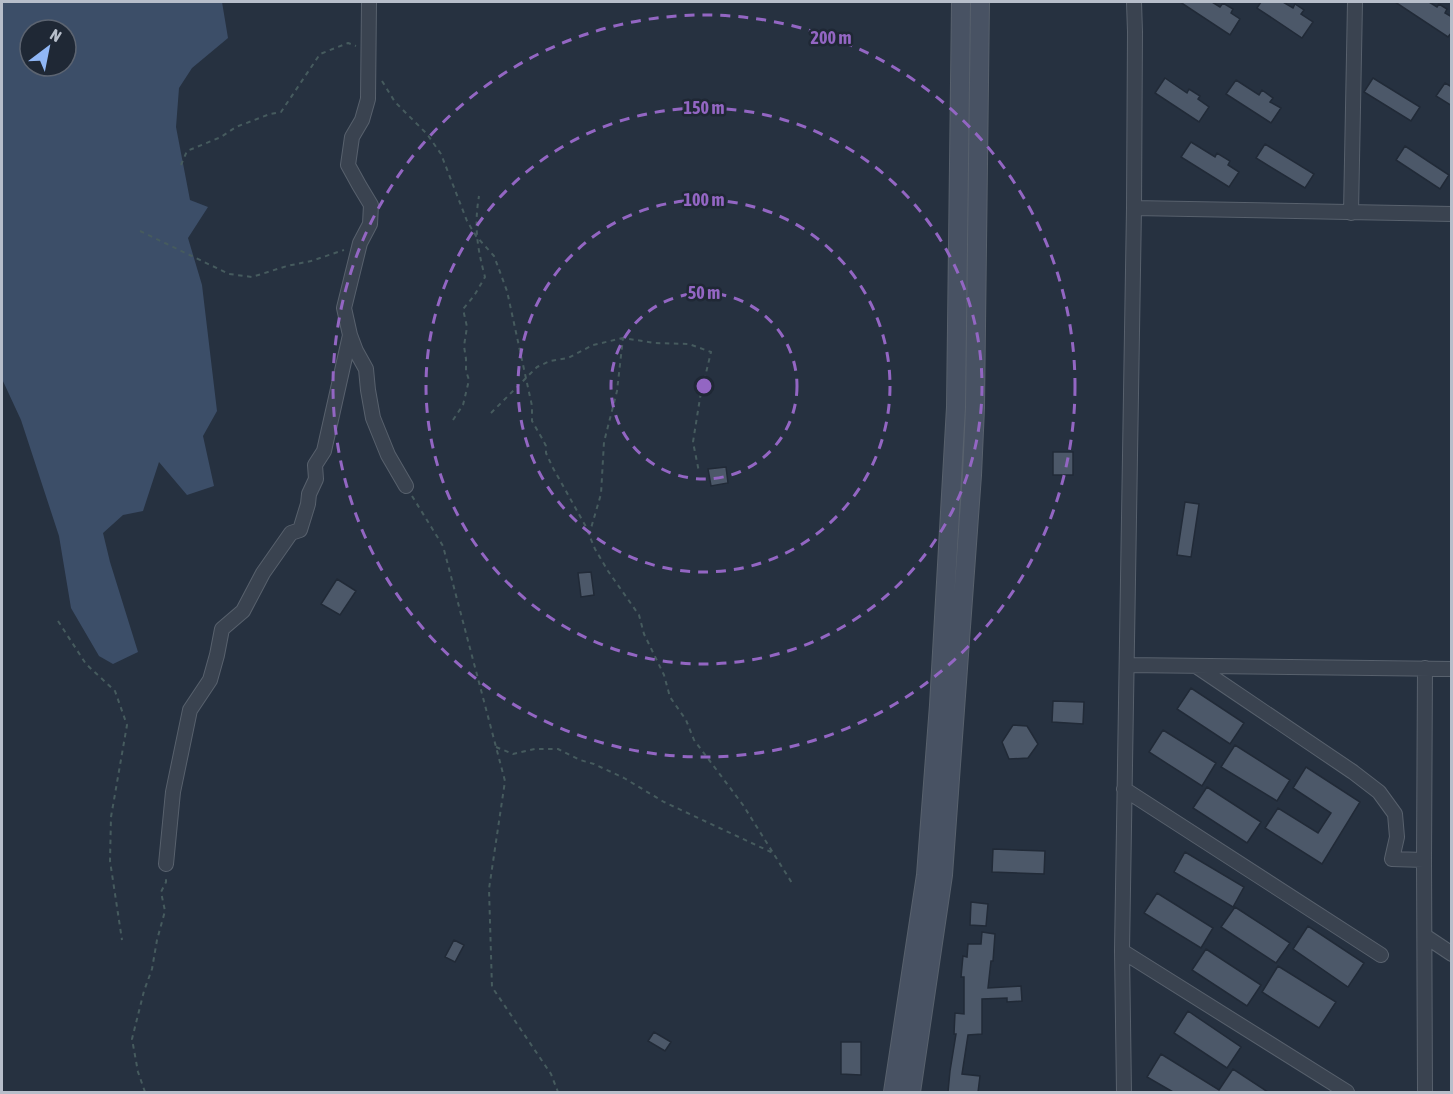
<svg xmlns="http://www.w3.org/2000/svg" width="1453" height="1094" font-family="'Asap Condensed',sans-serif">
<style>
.water{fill:#3c4e68;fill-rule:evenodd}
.building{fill:#4c5869;stroke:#212a37;stroke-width:1.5}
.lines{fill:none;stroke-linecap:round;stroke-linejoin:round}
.minor-casing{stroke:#58616d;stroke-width:16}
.secondary-casing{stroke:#58616d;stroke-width:20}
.path{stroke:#465b5e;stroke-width:2;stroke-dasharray:4.5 4.5;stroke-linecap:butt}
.minor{stroke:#3a4350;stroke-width:14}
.secondary{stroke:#485263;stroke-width:18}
.ring{fill:none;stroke:#9366c3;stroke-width:3;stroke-dasharray:10 8}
.centre{fill:#9366c3;stroke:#1f2835;stroke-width:3}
.ring-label{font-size:18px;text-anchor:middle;font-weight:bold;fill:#9366c3;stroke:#1f2835;stroke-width:5;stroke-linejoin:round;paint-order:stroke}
</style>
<rect width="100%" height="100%" fill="#263140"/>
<path class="water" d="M2 2H222L228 38 192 68 179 88 176 127 190 200 208 207 188 238 202 285 217 411 203 436 214 486 187 495 159 462 143 511 123 515 103 533 110 562 138 652 113 664 99 656 71 608 59 536 21 420 2 379ZM30 30H66V66H30Z"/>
<path class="building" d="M1180 2H1212L1220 7 1223 3 1233 9 1231 13 1240 19 1230 35Z
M1261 2H1283L1293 8 1295 4 1304 10 1301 14 1313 22 1302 38 1257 8Z
M1395 2H1429L1437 7 1439 4 1447 9 1445 13 1452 17V32L1448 37Z
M1165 78 1187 93 1189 89 1200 96 1198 99 1209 107 1199 122 1155 93Z
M1373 78 1420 107 1411 121 1364 92Z
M1236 80 1259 95 1262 90 1273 98 1270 102 1281 108 1271 123 1226 94Z
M1445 83 1452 87V106L1436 96Z
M1191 142 1215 157 1217 153 1230 161 1228 165 1239 172 1229 187 1181 157Z
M1265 144 1314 174 1305 188 1256 158Z
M1405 146 1449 175 1440 189 1396 160Z
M1053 452H1073V475H1053Z
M726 467 728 483 711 486 708 469Z
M1185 502 1199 504 1191 557 1177 555Z
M591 572 594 595 581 597 578 573Z
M337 579 356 591 340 615 321 604Z
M1191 688 1244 723 1230 744 1177 709Z
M1053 701 1084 702 1083 724 1052 722Z
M1013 725 1027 726 1038 744 1028 758 1009 759 1002 742Z
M1163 730 1216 763 1202 786 1149 752Z
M1235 745 1290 780 1277 801 1221 767Z
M1306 767 1360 802 1322 864 1265 828 1278 808 1318 833 1331 813 1293 788Z
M1207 787 1261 822 1247 843 1193 808Z
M993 849 1045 851 1044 874 992 872Z
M1185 852 1244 887 1233 907 1174 872Z
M1157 893 1213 928 1201 948 1144 913Z
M971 902 988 904 986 926 970 925Z
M1235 907 1290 943 1276 963 1221 927Z
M1308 926 1364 963 1348 987 1293 949Z
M982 932 995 934 993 961H991L988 988 1021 986 1022 1001 1007 1002V998L982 999V1034L968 1035 962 1074 980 1076 978 1092H948L950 1071 956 1034H954L955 1013 964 1014V977H961L963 956 967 957 968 944H981Z
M454 940 464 945 455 962 445 957Z
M1206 949 1261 985 1247 1006 1192 970Z
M1278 966 1336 1002 1319 1028 1262 992Z
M1188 1011 1241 1047 1227 1068 1174 1033Z
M654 1032 671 1042 665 1051 648 1041Z
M841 1042H861V1075L841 1074Z
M1161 1054 1219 1090 1233 1069 1268 1092H1173L1147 1077Z"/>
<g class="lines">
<defs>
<path id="minor" d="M369 2 368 99 362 120 352 137 348 165 359 185 371 205 370 224 360 243 344 308 350 335 356 351 366 369 368 390 373 418 388 455 406 486
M1134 208 1452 214
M1351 213 1355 2
M1127 665 1452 669
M1196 666 1353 772 1379 792 1395 814 1397 837 1392 859 1424 860
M1425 668 1424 860 1425 1092
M1124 789 1381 955
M166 864 173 792 190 710 210 680 217 655 222 629 243 611 263 573 291 533 300 530 308 504 309 494 316 479 315 465 324 451 350 335
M1425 936 1452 954
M1122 951 1347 1092
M1124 1092 1122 951 1134 208 1135 32 1134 2"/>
<path id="secondary" d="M893 1092 926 875 939 705 956 407 961 2
M911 1092 943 875 972 475 975 408 980 2"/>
</defs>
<use href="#minor" class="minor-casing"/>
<use href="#secondary" class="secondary-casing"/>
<path class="path" d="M382 81 395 102 427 134 441 154 467 221 476 236 494 256 507 291 532 406V421L543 440 546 446V453L553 468 585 525 595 549 608 571 639 615 644 634 664 675 670 697 686 720 694 740 743 805 792 883
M181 165 187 151 221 137 236 127 270 114 281 112 320 54 348 43 356 46
M140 231 229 274 252 277 287 266 311 261 344 250
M491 413 537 367 550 361 568 358 593 345 623 338
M453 420 463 405 469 380 466 371V359L464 346 467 327 463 309 474 296 485 277C477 247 474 226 479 196
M412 496 443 546 505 781 489 889 492 987 551 1074 558 1092
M589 535 601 494 604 442 617 391 623 338 655 343 689 344 711 352 700 398 693 442 699 472
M58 621 86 664 115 691 127 725 111 817 110 861 122 940
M496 747 513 754 535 749H558L580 760 594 764 624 778 664 802 773 853
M145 1092 138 1072 132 1039 144 991 152 969 157 940 165 911 161 892 166 882V876"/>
<use href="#minor" class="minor"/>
<use href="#secondary" class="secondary"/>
</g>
<g class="ring">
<circle cx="704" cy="386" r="93"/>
<circle cx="704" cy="386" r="186"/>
<circle cx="704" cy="386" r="278"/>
<circle cx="704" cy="386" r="371"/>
</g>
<circle cx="704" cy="386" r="9" class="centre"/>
<g class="ring-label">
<text x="831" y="44">200 m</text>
<text x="704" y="114">150 m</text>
<text x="704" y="206">100 m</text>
<text x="704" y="299">50 m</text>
</g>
<rect width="1453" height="1094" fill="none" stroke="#b7beca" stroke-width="6"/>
<g transform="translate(48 48) rotate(32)"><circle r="28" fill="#1f2835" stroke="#5c6471" stroke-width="1.5"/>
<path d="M0-4.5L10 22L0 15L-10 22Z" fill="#90b7f6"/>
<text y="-9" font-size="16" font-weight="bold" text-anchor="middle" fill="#b7beca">N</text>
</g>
</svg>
